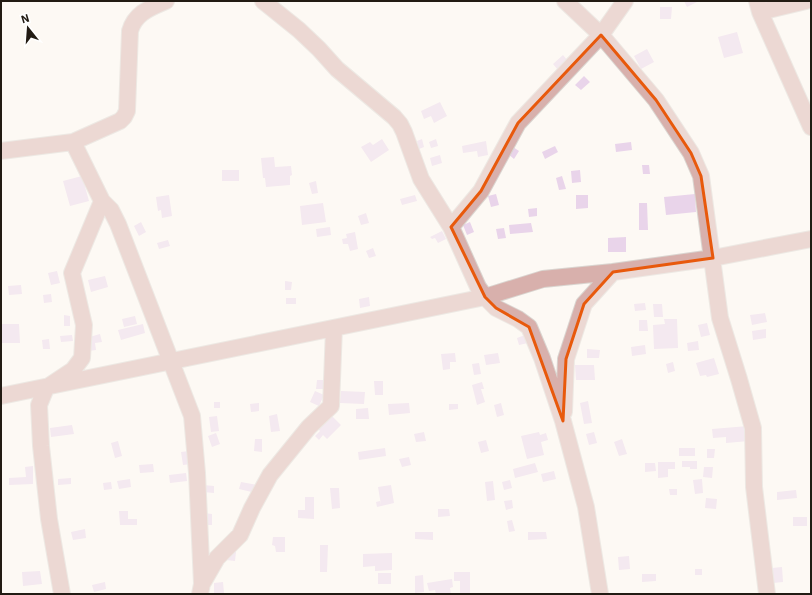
<svg xmlns="http://www.w3.org/2000/svg" width="812" height="595" font-family="'IBM Plex Sans',sans-serif">
<style>
.building{fill:#e9d4ea}
.lines{fill:none;stroke-linecap:round;stroke-linejoin:round}
.street-casing{stroke:#dad5d0;stroke-width:18}
.street{stroke:#d8b0ac;stroke-width:16}
.marked{fill:none;stroke:#e8590c;stroke-width:3;stroke-linejoin:round}
</style>
<rect width="100%" height="100%" fill="#fdf9f4"/>
<path class="building" d="M684 1H699L687 7Z
M660 7H672L671 19H660Z
M737 32 743 53 724 58 718 37Z
M647 49 654 62 641 69 634 56Z
M563 55 568 61 558 70 553 64Z
M584 76 590 82 581 90 575 85Z
M440 102 447 116 434 123 431 116 424 119 421 111Z
M382 139 389 150 371 162 361 147 370 142 373 145Z
M422 139 424 147 419 149 417 141Z
M436 139 438 146 431 148 429 142Z
M486 141 488 155 478 157 477 151 463 153 462 146Z
M631 142 632 150 616 152 615 144Z
M555 146 558 152 545 159 542 152Z
M513 147 519 151 514 159 508 154Z
M440 155 442 163 432 166 430 158Z
M274 157 275 167 291 166 292 175 290 176V185L266 187 265 178H263L261 158Z
M642 165H649L650 174H643Z
M222 170H239V181H222Z
M580 170 581 182 572 183 571 171Z
M82 176 89 201 70 206 63 181Z
M562 176 566 189 559 190 556 178Z
M316 181 318 193 312 194 309 183Z
M496 194 499 205 491 207 488 196Z
M695 194 696 212 666 215 664 197Z
M169 195 172 216 162 218 161 210 158 211 156 197Z
M415 195 417 201 402 205 400 199Z
M576 195H588V208L576 209Z
M323 203 326 222 302 225 300 206Z
M639 203H647L648 230H639Z
M537 208V216L529 217 528 209Z
M366 213 369 223 361 225 358 216Z
M141 222 146 232 139 236 134 226Z
M470 222 474 232 467 235 463 225Z
M531 223 533 232 510 234 509 225Z
M330 227 331 235 317 237 316 229Z
M504 228 506 238 498 239 496 229Z
M442 231 446 239 438 243 435 238 432 239 430 237Z
M355 232 358 249 350 251 348 244H343L342 239 347 238 346 234Z
M626 237V252H608V238Z
M168 240 170 246 159 249 157 243Z
M373 248 376 256 369 258 366 251Z
M57 271 60 283 51 285 48 273Z
M105 276 108 287 91 292 88 280Z
M285 281 292 282 291 290H285Z
M21 285 22 294 9 295 8 286Z
M51 294 52 302 44 303 43 295Z
M369 297 370 306 360 308 359 299Z
M286 298H296V304H286Z
M645 303 646 310 635 311 634 304Z
M653 304H662L663 317H654Z
M765 313 767 322 752 325 750 315Z
M64 315 70 316V326H64Z
M135 316 137 324 124 327 122 319Z
M664 319H677L678 348 654 349 653 325 665 324Z
M639 320H647L648 331H639Z
M707 323 710 335 701 337 698 325Z
M1 324H19L20 343H1Z
M143 324 145 333 121 340 118 330Z
M766 329V338L753 340 752 331Z
M100 334 102 342 95 343 96 350 89 351 86 338Z
M72 335 73 341 61 342 60 336Z
M525 335 528 343 519 345 517 338Z
M49 339 50 349H43L42 340Z
M698 341 699 350 688 351 687 343Z
M645 345 646 354 632 356 631 347Z
M587 349 600 350 599 358H587Z
M455 353 456 362H450V369L443 370 441 354Z
M498 353 500 363 486 365 484 355Z
M714 358 719 374 707 377 706 375 700 376 696 363Z
M673 362 675 371 668 373 666 364Z
M479 363 481 374 474 375 472 364Z
M575 365H594L595 380H576Z
M317 380H324V389H316Z
M374 381H383V395H375Z
M482 382 484 389H481L485 402 477 405 472 385Z
M315 391 324 395 319 406 310 402Z
M341 391 365 392 364 404 340 403Z
M588 401 592 423 584 424 580 403Z
M214 402H220V408H214Z
M259 403V411L251 412 250 404Z
M409 403 410 413 389 415 388 404Z
M501 403 504 415 497 417 494 405Z
M449 404H458V409L449 410Z
M368 408 369 419H356V409Z
M329 413 341 425 327 439 323 435 319 440 315 436 320 431 316 427Z
M277 414 280 431 271 432 269 416Z
M217 416 219 431 211 432 209 417Z
M72 425 74 434 51 437 50 428Z
M748 426 749 441 726 443V437L713 438 712 429Z
M424 432 426 441 416 442 414 434Z
M539 432 540 435 546 433 548 440 541 442 544 455 527 459 521 436Z
M594 432 597 443 589 445 586 434Z
M216 433 220 444 212 447 208 436Z
M255 439H262V452L254 451Z
M622 439 627 454 619 456 614 442Z
M486 440 489 451 481 453 478 442Z
M118 441 122 456 115 458 111 443Z
M385 448 386 456 359 460 358 452Z
M679 448H695V456H679Z
M707 449H715L714 458H707Z
M189 451 191 464 183 465 181 452Z
M409 457 411 465 402 467 399 459Z
M682 461H697V469H690V467H682Z
M658 462H675V469H668V477L658 478Z
M535 463 538 472 515 478 513 469Z
M645 463H655L656 471 645 472Z
M153 464 154 472 140 473 139 465Z
M33 466V484L9 485V478L26 477 25 467Z
M704 467H713L712 478 703 477Z
M554 471 556 479 543 482 541 474Z
M186 473 187 481 170 483 169 475Z
M71 478V484L58 485V479Z
M130 479 131 487 119 489 117 481Z
M702 479 703 493 695 494 693 480Z
M510 480 512 488 504 490 502 482Z
M493 481 495 500 487 501 485 482Z
M111 482 112 489 104 490 103 483Z
M241 482 257 485 256 493 239 489Z
M203 485 214 486V493L203 492Z
M391 485 394 503 377 507 376 502 380 501 381 505 378 487Z
M330 488H339L340 508 332 509Z
M669 489H677V495H670Z
M796 490 797 498 777 500V492Z
M305 497H314V519L298 518V510H305Z
M706 498 717 499 716 509 705 508Z
M512 500 513 508 506 510 504 501Z
M438 509H449L450 516 438 517Z
M119 511H128V519H137V525H120Z
M204 513 212 514V525H204Z
M793 517H807V526H793Z
M512 520 515 531 509 532 507 521Z
M85 529 86 538 73 540 71 532Z
M415 532H433V540L415 539Z
M528 532H546L547 539 528 540Z
M273 537H285V552H276L275 546 272 545Z
M320 545H328L327 572H320Z
M227 552H236L235 561 226 560Z
M392 553V570L375 571V566L363 567V554Z
M629 556 630 569 619 570 618 557Z
M782 567 783 582 773 583 772 568Z
M695 569H702V575H695Z
M40 571 42 584 23 586 22 572Z
M454 572H470V594H460V581H454Z
M378 573H391V584H378Z
M642 574H656V581L642 582Z
M423 575 424 592 415 593V576Z
M452 579 453 587 450 588 451 594H436L435 590 429 591 427 583Z
M105 582 106 589 94 592 92 585Z
M223 582 224 593 214 594V583Z"/>
<g class="lines">
<defs>
<path id="street" d="M263 1 299 30 319 49 337 69 394 117 400 124 404 132 421 179 451 227 478 287 485 297 496 308 518 319 529 327 542 358 563 421 586 507 600 594
M565 1 601 35 656 100 691 153 701 176 720 318 739 379 753 428 754 487 767 594
M757 1 760 12 811 127
M760 12 806 1
M73 142 102 201 111 210 118 224 192 416 197 473 202 584 200 594
M1 151 73 142 120 121 124 117 127 111 130 31C135 13 150 8 166 1
M451 227 481 191 518 123 601 35 625 1
M1 396 485 297 543 279 613 272
M564 412 566 359 584 304 613 272 713 258 811 239
M202 584 217 558 240 535 252 508 270 475 309 427 331 406 334 328
M62 594 49 519 41 446 39 405 46 388 73 370 82 358 84 325 72 273 102 201"/>
</defs>
<use href="#street" class="street-casing"/>
<use href="#street" class="street"/>
</g>
<path d="M0 0H812V595H0ZM601 35 656 100 691 153 701 176 713 258 613 272 584 304 566 359 563 421 529 327 496 308 485 297 451 227 481 191 518 123Z" fill="#fdf9f4" fill-opacity=".55" fill-rule="evenodd"/>
<path class="marked" d="M601 35 656 100 691 153 701 176 713 258 613 272 584 304 566 359 563 421 529 327 496 308 485 297 451 227 481 191 518 123Z"/>
<rect width="812" height="595" fill="none" stroke="#221b13" stroke-width="4"/>
<g transform="translate(28 28) rotate(343)" stroke="#ffffff" stroke-width="3" paint-order="stroke">
<path d="M0-3L7 15L0 10L-7 15Z" fill="#221b13"/>
<text y="-6" font-size="11" font-weight="bold" text-anchor="middle" fill="#221b13">N</text>
</g>
</svg>
